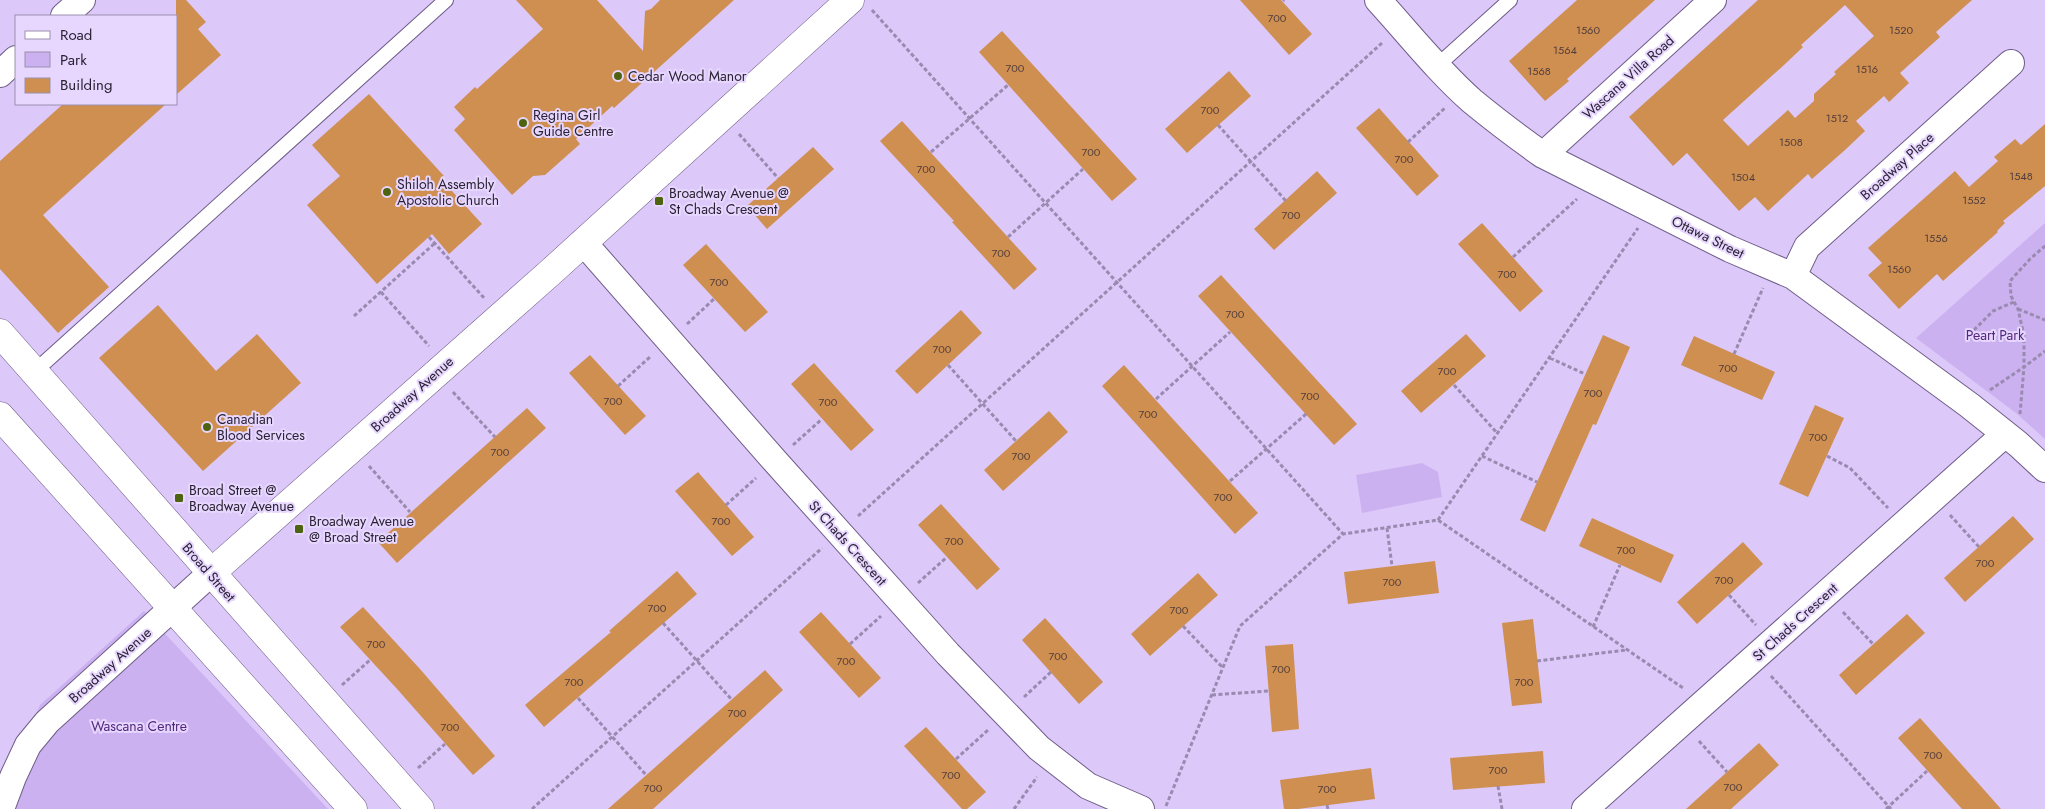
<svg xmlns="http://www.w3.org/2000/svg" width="2045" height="809" font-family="Jost,sans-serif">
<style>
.green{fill:#ccb1f1}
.building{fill:#ce8f51;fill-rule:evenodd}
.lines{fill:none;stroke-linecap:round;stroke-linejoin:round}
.service-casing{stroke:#6f5d88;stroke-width:16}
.minor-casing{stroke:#6f5d88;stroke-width:28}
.tertiary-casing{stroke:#6f5d88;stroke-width:29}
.secondary-casing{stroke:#6f5d88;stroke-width:29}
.path{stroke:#998aaf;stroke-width:3;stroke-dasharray:4 2.5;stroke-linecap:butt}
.service{stroke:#fff;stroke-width:14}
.minor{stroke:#fff;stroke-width:26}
.tertiary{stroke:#fff;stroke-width:28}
.secondary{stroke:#fff;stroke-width:28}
.poi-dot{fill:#4e630f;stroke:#e7d7ff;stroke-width:2}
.labels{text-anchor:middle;stroke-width:4;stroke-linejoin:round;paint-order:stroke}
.number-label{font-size:11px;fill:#533d3b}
.poi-label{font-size:14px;fill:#2a2234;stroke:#e7d7ff;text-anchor:start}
.street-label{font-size:14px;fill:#2a2234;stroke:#e7d7ff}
.park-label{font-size:14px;fill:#52277c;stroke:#e7d7ff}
</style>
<rect width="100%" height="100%" fill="#dcc8f9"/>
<path class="green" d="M2045 223V439L2016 413 1916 338Z
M1422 463 1438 472 1442 497 1362 513 1356 475Z
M144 611 328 809H0V793L40 705Z"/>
<path class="building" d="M176 0H186L206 22 198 29 221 55 176 95Z
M516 0H597L643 51 645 11 651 9 660 0H734L614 108 612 106 576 139 580 144 545 175 533 176 512 195 454 130 465 119 454 107 475 87 477 89 543 29Z
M1240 0H1281L1312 34 1289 55Z
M1577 0H1655L1567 79 1569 81 1545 101 1509 61Z
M1758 0H1972L1936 32 1940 37 1900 73 1909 83 1889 102 1884 96 1856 121 1865 131 1845 150 1812 179 1808 174 1768 211 1755 197 1739 211 1687 153 1673 166 1629 117ZM1845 5 1874 36 1834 72 1836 74 1814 94V101L1795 118 1788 110 1748 146 1723 120 1784 65 1803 47 1801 45Z
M1002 31 1137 179 1112 201 979 52Z
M1229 71 1251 96 1187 153 1165 129Z
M369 94 444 176 441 179 482 224 449 254 432 234 377 284 307 205 340 176 312 145Z
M63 104H166L43 215 109 287 58 333 0 269V161Z
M1379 108 1439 176 1417 196 1356 128Z
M902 121 1037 269 1014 290 952 222 954 221 880 141Z
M2045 124V186L2003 221 2005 223 1997 231 1998 232 1943 281 1937 274 1899 309 1868 275 1882 263 1868 248 1955 171 1969 187 1998 161 1994 157 2015 139 2021 145Z
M813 147 834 169 767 229 747 206Z
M1317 171 1337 193 1274 250 1254 229Z
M1482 223 1543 291 1520 312 1458 244Z
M706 244 768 312 745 332 683 265Z
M1221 275 1357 424 1334 445 1198 296Z
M158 305 216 371 257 334 301 383 203 471 99 358Z
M961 310 982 333 917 394 895 371Z
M1466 334 1486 356 1421 413 1401 391Z
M1603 335 1630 347 1596 425 1593 424 1545 532 1520 520Z
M1694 336 1775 372 1762 400 1681 365Z
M590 355 646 416 625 435 569 373Z
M814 363 874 430 851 451 791 384Z
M1124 365 1258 513 1235 534 1102 386Z
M1815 405 1844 418 1808 497 1779 484Z
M527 408 546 428 397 563 378 542Z
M1049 411 1068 432 1003 491 984 470Z
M698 472 754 537 732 556 675 491Z
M941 504 1000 569 977 590 918 525Z
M2013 516 2034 539 1965 602 1944 578Z
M1592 518 1674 555 1661 583 1579 546Z
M1743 542 1763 564 1697 624 1677 602Z
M1435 561 1439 593 1348 604 1344 572Z
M677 571 697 594 544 727 525 705 611 632 609 631Z
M1198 573 1218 595 1150 656 1131 634Z
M363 607 420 669 495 756 473 775 398 690 340 627Z
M821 612 881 678 859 698 799 632Z
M1907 614 1925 633 1856 695 1839 675Z
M1045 618 1103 682 1079 704 1022 640Z
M1533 619 1542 703 1512 706 1502 623Z
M1293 644 1299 729 1272 732 1265 646Z
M765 670 783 690 653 809H608Z
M1920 718 1978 783 2001 809H1962L1898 738Z
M926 727 986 792 967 809H962L904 746Z
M1759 743 1779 765 1731 809H1686Z
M1543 751 1545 783 1453 790 1450 758Z
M1371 768 1375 799 1298 809H1284L1280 780Z"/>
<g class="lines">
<defs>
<path id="service" d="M1437 66 1510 0
M34 372 446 0"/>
<path id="minor" d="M1378 0C1409 34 1438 71 1472 101 1495 120 1519 138 1543 155L1730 249 1793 276 1969 405 2018 444 2045 469
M64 16 82 0
M0 74 16 59
M1543 155 1713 0
M583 242 775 461 948 654 1039 748 1088 786 1141 809
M1793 276 1807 247 2011 63
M1 809 13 777 28 745 47 722 211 573
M1585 809 2005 434"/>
<path id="tertiary" d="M211 573 553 270 850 0"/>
<path id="secondary" d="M0 333 420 809
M0 416 353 809"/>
</defs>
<use href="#service" class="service-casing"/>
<use href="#minor" class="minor-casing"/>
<use href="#tertiary" class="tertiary-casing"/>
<use href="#secondary" class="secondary-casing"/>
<path class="path" d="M1283 1 1284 0
M872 10 1343 534
M1218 125 1286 201
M739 134 778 178
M1408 142 1445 108
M931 152 1008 85
M429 237 485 299
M1008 237 1083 169
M1513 257 1577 199
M381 292 429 346
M2018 309 2045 320
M354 316 435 243
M687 324 714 299
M1974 330 1993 311 2014 302
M1734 354 1763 288
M1550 358 1585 374
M948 365 1016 441
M1454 385 1497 433
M618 386 651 356
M1990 390 2024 367V336L2018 309 2011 296 2010 281 2030 259 2045 246
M453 392 495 437
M1156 399 1230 332
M2020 414 2024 367 2045 351
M793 445 822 419
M1482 456 1537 482
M1827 456 1850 468 1888 508
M369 466 410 512
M1230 481 1306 414
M726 505 756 478
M1950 515 1979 547
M858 516 1382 43
M1438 520 1638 228
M1387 528 1392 566
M918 583 947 557
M1729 595 1756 625
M1843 612 1873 644
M663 623 732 700
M1183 626 1223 668
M1593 627 1620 565
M850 644 881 616
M1537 661 1626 650
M1771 676 1891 809
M342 685 370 660
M1212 695 1268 691
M1024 697 1051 672
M578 698 646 775
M1699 741 1727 772
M956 759 988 730
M418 768 445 744
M1498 786 1502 809
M1327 805 1328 809
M1166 806 1240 626 1343 534 1438 520 1683 688
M532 809 822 548
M1014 809 1037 777
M1886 809 1927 771"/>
<use href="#service" class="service"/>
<use href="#minor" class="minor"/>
<use href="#tertiary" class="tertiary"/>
<use href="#secondary" class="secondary"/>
</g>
<g class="poi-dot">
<circle cx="618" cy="76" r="5"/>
<circle cx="523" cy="123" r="5"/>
<circle cx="387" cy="192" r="5"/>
<rect x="654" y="196" width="10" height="10" rx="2.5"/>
<circle cx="207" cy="427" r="5"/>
<rect x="174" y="493" width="10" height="10" rx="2.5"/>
<rect x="294" y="524" width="10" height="10" rx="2.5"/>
</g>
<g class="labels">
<g class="number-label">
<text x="1277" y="22">700</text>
<text x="1588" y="34">1560</text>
<text x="1901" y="34">1520</text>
<text x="1565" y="54">1564</text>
<text x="1015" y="72">700</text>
<text x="1867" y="73">1516</text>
<text x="1539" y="75">1568</text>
<text x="1210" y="114">700</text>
<text x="1837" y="122">1512</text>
<text x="1791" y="146">1508</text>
<text x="1091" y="156">700</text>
<text x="1404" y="163">700</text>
<text x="926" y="173">700</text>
<text x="2021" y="180">1548</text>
<text x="1743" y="181">1504</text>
<text x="1974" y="204">1552</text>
<text x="1291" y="219">700</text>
<text x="1936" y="242">1556</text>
<text x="1001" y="257">700</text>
<text x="1899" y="273">1560</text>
<text x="1507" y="278">700</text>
<text x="719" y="286">700</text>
<text x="1235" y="318">700</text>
<text x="942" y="353">700</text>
<text x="1728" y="372">700</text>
<text x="1447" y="375">700</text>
<text x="1593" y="397">700</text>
<text x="1310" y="400">700</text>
<text x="613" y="405">700</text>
<text x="828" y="406">700</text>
<text x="1148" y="418">700</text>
<text x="1818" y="441">700</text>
<text x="500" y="456">700</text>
<text x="1021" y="460">700</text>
<text x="1223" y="501">700</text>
<text x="721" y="525">700</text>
<text x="954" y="545">700</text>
<text x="1626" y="554">700</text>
<text x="1985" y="567">700</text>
<text x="1724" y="584">700</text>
<text x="1392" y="586">700</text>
<text x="657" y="612">700</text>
<text x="1179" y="614">700</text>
<text x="376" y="648">700</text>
<text x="1058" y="660">700</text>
<text x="846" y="665">700</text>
<text x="1281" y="673">700</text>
<text x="574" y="686">700</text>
<text x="1524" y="686">700</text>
<text x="737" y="717">700</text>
<text x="450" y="731">700</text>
<text x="1933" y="759">700</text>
<text x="1498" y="774">700</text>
<text x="951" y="779">700</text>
<text x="1733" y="791">700</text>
<text x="653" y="792">700</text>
<text x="1327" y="793">700</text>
</g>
<g class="poi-label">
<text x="628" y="81">Cedar Wood Manor</text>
<text x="533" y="120">Regina Girl<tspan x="533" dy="16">Guide Centre</tspan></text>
<text x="397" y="189">Shiloh Assembly<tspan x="397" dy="16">Apostolic Church</tspan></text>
<text x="669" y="198">Broadway Avenue @<tspan x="669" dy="16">St Chads Crescent</tspan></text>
<text x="217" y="424">Canadian<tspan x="217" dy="16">Blood Services</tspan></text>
<text x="189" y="495">Broad Street @<tspan x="189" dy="16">Broadway Avenue</tspan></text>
<text x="309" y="526">Broadway Avenue<tspan x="309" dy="16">@ Broad Street</tspan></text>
</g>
<g class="street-label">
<text transform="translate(1628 77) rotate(-42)" y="5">Wascana Villa Road</text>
<text transform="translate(1897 166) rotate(-42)" y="5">Broadway Place</text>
<text transform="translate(1708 237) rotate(26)" y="5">Ottawa Street</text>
<text transform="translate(412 394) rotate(-42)" y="5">Broadway Avenue</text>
<text transform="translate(848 543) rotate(48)" y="5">St Chads Crescent</text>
<text transform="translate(209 572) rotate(49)" y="5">Broad Street</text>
<text transform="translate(1795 622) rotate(-42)" y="5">St Chads Crescent</text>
<text transform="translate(110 665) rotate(-42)" y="5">Broadway Avenue</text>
</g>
<g class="park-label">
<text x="1995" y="340">Peart Park</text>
<text x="139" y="731">Wascana Centre</text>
</g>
</g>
<rect x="15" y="15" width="162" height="90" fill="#e7d7ff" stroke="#9b8fae"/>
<rect x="25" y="31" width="25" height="8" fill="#ffffff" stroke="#9b8fae"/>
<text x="60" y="40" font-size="15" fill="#2a2234">Road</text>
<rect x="25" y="52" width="25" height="15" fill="#ccb1f1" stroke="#9b8fae"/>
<text x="60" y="65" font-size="15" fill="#2a2234">Park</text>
<rect x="25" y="78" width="25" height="15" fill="#ce8f51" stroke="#9b8fae"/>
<text x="60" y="90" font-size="15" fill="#2a2234">Building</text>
</svg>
